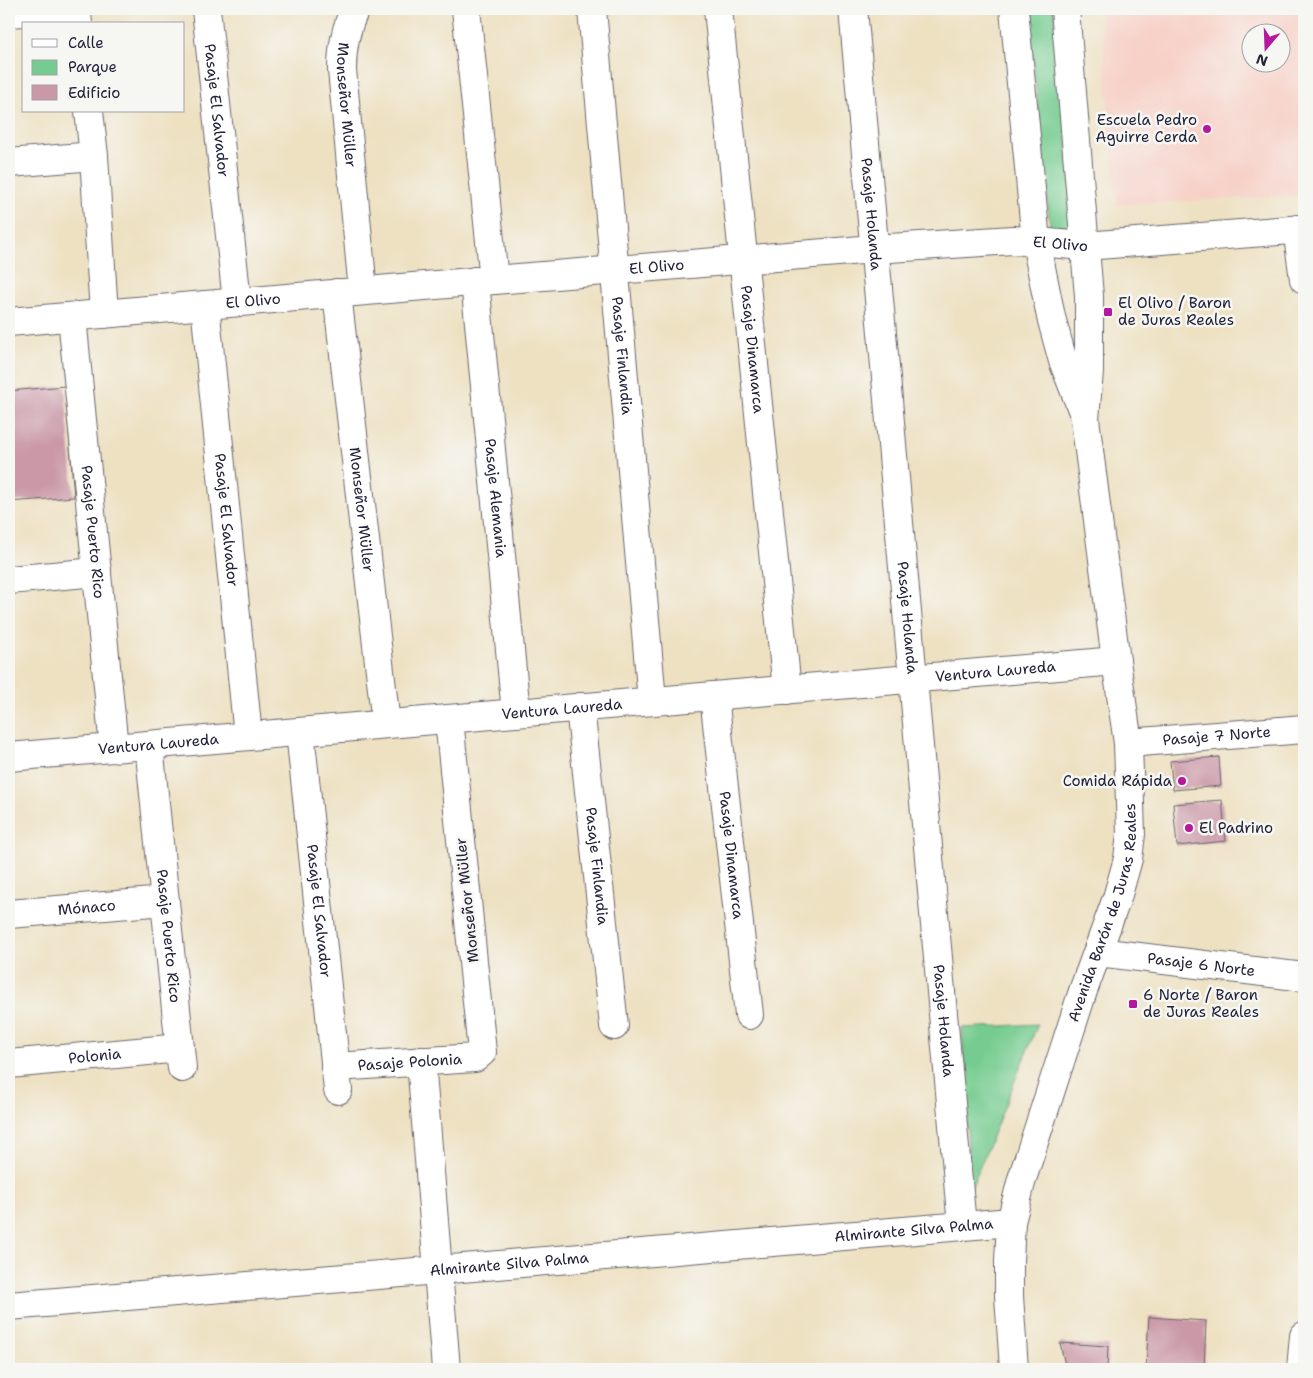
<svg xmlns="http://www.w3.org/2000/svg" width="1313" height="1378" font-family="'Shantell Sans',sans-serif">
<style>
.built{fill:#f7d1c8;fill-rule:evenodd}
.green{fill:#76cc90;stroke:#4c7766}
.building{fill:#ca98a7}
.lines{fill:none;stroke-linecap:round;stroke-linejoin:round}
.minor-casing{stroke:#69656a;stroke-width:30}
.tertiary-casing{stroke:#69656a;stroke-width:30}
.minor{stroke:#fff;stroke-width:28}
.tertiary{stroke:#fff;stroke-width:28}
.poi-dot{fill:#b5179e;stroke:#f6f6f2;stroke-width:2}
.labels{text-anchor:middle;stroke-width:5;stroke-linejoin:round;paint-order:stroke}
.street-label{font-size:15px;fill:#22223b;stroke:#f6f6f2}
.poi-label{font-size:15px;fill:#22223b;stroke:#f6f6f2;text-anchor:start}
</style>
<rect width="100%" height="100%" fill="#f6f6f2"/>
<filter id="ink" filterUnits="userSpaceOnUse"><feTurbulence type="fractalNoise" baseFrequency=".02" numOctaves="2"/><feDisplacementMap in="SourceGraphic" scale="10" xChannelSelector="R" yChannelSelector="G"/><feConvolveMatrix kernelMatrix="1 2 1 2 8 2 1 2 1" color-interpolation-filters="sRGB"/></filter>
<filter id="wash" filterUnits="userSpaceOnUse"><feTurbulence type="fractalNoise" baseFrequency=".0096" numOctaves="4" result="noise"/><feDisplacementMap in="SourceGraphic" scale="20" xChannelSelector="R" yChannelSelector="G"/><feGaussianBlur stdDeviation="1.12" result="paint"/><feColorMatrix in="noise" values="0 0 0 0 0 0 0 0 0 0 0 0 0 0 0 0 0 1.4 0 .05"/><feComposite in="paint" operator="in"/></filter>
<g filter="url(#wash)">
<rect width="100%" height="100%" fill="#eee1c2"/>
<path class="built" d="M1100 9H1304V195L1117 205ZM1250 32H1280V62H1250Z"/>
<path class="green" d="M1028 9H1054L1075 226H1050Z
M1038 1024 970 1191 962 1028Z"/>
<g id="blocks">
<path class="building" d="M65 386 74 497 9 502V391Z
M1219 757 1221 786 1173 790 1170 761Z
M1222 800 1226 841 1177 846 1173 804Z
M1149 1317 1206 1321 1204 1369H1146Z
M1060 1343 1108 1346 1107 1369H1066Z"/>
</g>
</g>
<g filter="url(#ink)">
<use href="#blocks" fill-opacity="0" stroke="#69656a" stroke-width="1"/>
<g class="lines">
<defs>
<g id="minor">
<path d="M65 9 77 14 78 24"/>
<path id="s1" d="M206 9 237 302"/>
<path id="s2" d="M355 9C345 29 342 48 342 70L363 291"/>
<path d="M466 9 494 280"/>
<path id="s3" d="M592 9 652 701"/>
<path id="s4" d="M718 9 787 690"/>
<path id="s5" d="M853 9 962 1226"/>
<path d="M9 13 59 9"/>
<path d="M89 111 94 156 104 314"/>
<path d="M9 163 94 156"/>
<path d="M1297 229 1304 279"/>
<path id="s6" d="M475 281 516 713"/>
<path id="s7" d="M337 293 386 724"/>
<path id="s8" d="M205 305 248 736"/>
<path id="s9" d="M72 317 114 748"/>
<path d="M9 580 97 572"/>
<path id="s10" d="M714 696 749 1015"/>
<path id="s11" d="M580 707 614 1026"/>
<path id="s12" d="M300 732 338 1090"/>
<path id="s13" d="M1128 743 1304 729"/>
<path id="s14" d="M149 745 182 1068"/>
<path id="s15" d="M9 757 1116 661"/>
<path id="s16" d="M9 914 165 901"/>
<path id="s17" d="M1098 952 1304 977"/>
<path d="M421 1061 446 1369"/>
<path id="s18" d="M9 1064 180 1048"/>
<path id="s19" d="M335 1067 475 1058 482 1052 449 719"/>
<path id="s20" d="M9 1306 1011 1222"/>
<path d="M1301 1369 1304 1336"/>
</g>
<g id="tertiary">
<path d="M1014 9 1036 242 1051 317 1063 361 1083 412"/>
<path id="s21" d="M9 322 494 280 874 249 1013 240 1085 246 1304 229"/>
<path id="s22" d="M1014 1369 1009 1296V1261L1011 1222 1022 1179 1083 991 1117 898 1128 859 1131 834 1128 743 1116 661 1085 419 1089 371V296L1065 9"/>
</g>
</defs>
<use href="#minor" class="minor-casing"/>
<use href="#tertiary" class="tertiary-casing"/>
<use href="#minor" class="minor"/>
<use href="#tertiary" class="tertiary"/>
</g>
</g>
<g class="poi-dot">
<circle cx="1207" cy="129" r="5"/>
<rect x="1103" y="307" width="10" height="10" rx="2.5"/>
<circle cx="1182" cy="781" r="5"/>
<circle cx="1189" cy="828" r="5"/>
<rect x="1128" y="999" width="10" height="10" rx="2.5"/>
</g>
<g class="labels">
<g class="street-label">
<text dy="5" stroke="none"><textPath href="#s2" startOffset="98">Monseñor Müller</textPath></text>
<text dy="5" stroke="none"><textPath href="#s1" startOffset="102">Pasaje El Salvador</textPath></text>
<text dy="5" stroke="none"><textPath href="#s5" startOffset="206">Pasaje Holanda</textPath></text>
<text dy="5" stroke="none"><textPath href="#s21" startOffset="1055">El Olivo</textPath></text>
<text dy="5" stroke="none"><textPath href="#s21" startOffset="650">El Olivo</textPath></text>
<text dy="5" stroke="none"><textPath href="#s21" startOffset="245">El Olivo</textPath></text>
<text dy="5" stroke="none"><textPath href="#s4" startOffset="342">Pasaje Dinamarca</textPath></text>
<text dy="5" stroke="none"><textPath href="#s3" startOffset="348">Pasaje Finlandia</textPath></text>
<text dy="5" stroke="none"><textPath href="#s6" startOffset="218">Pasaje Alemania</textPath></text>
<text dy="5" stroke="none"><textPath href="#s7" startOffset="218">Monseñor Müller</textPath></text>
<text dy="5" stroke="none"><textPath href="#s8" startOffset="216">Pasaje El Salvador</textPath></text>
<text dy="5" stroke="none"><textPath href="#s9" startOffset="216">Pasaje Puerto Rico</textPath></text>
<text dy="5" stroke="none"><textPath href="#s5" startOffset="611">Pasaje Holanda</textPath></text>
<text dy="5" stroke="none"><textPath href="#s15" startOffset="990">Ventura Laureda</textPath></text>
<text dy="5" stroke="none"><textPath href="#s15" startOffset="555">Ventura Laureda</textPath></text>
<text dy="5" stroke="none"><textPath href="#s13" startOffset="89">Pasaje 7 Norte</textPath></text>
<text dy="5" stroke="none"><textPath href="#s15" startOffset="150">Ventura Laureda</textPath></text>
<text dy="5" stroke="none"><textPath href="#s10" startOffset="160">Pasaje Dinamarca</textPath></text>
<text dy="5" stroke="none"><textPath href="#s11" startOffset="160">Pasaje Finlandia</textPath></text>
<text transform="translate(467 900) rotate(-96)" y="5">Monseñor Müller</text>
<text dy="5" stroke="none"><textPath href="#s16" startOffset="78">Mónaco</textPath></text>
<text dy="5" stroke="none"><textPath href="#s12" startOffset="180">Pasaje El Salvador</textPath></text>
<text dy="5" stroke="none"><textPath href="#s22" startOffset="471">Avenida Barón de Juras Reales</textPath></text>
<text dy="5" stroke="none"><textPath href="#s14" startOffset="192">Pasaje Puerto Rico</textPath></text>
<text dy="5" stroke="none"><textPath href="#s17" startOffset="104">Pasaje 6 Norte</textPath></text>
<text dy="5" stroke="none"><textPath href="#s5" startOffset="1016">Pasaje Holanda</textPath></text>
<text dy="5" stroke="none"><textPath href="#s18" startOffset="86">Polonia</textPath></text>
<text dy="5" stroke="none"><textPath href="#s19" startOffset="75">Pasaje Polonia</textPath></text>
<text dy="5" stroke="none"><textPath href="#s20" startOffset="908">Almirante Silva Palma</textPath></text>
<text dy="5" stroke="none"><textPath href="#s20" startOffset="502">Almirante Silva Palma</textPath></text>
</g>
<g class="poi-label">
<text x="1197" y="125" text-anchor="end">Escuela Pedro<tspan x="1197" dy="17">Aguirre Cerda</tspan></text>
<text x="1118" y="308">El Olivo / Baron<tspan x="1118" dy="17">de Juras Reales</tspan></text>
<text x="1172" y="786" text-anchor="end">Comida Rápida</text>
<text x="1199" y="833">El Padrino</text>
<text x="1143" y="1000">6 Norte / Baron<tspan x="1143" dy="17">de Juras Reales</tspan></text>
</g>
</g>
<rect width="1313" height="1378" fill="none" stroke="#f6f6f2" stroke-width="30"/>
<rect x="22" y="22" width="162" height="90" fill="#f6f6f2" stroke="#a1a1a9"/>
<rect x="32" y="39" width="25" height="8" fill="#ffffff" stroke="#a1a1a9"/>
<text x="68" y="48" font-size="15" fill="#22223b">Calle</text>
<rect x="32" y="60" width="25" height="15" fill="#76cc90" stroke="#a1a1a9"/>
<text x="68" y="72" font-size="15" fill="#22223b">Parque</text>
<rect x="32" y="85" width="25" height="15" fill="#ca98a7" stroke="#a1a1a9"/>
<text x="68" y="98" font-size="15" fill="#22223b">Edificio</text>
<g transform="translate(1266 48) rotate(199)"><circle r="24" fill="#f6f6f2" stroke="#a1a1a9"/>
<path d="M0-4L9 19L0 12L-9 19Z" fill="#b5179e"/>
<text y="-8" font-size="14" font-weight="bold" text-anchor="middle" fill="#22223b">N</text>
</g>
</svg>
